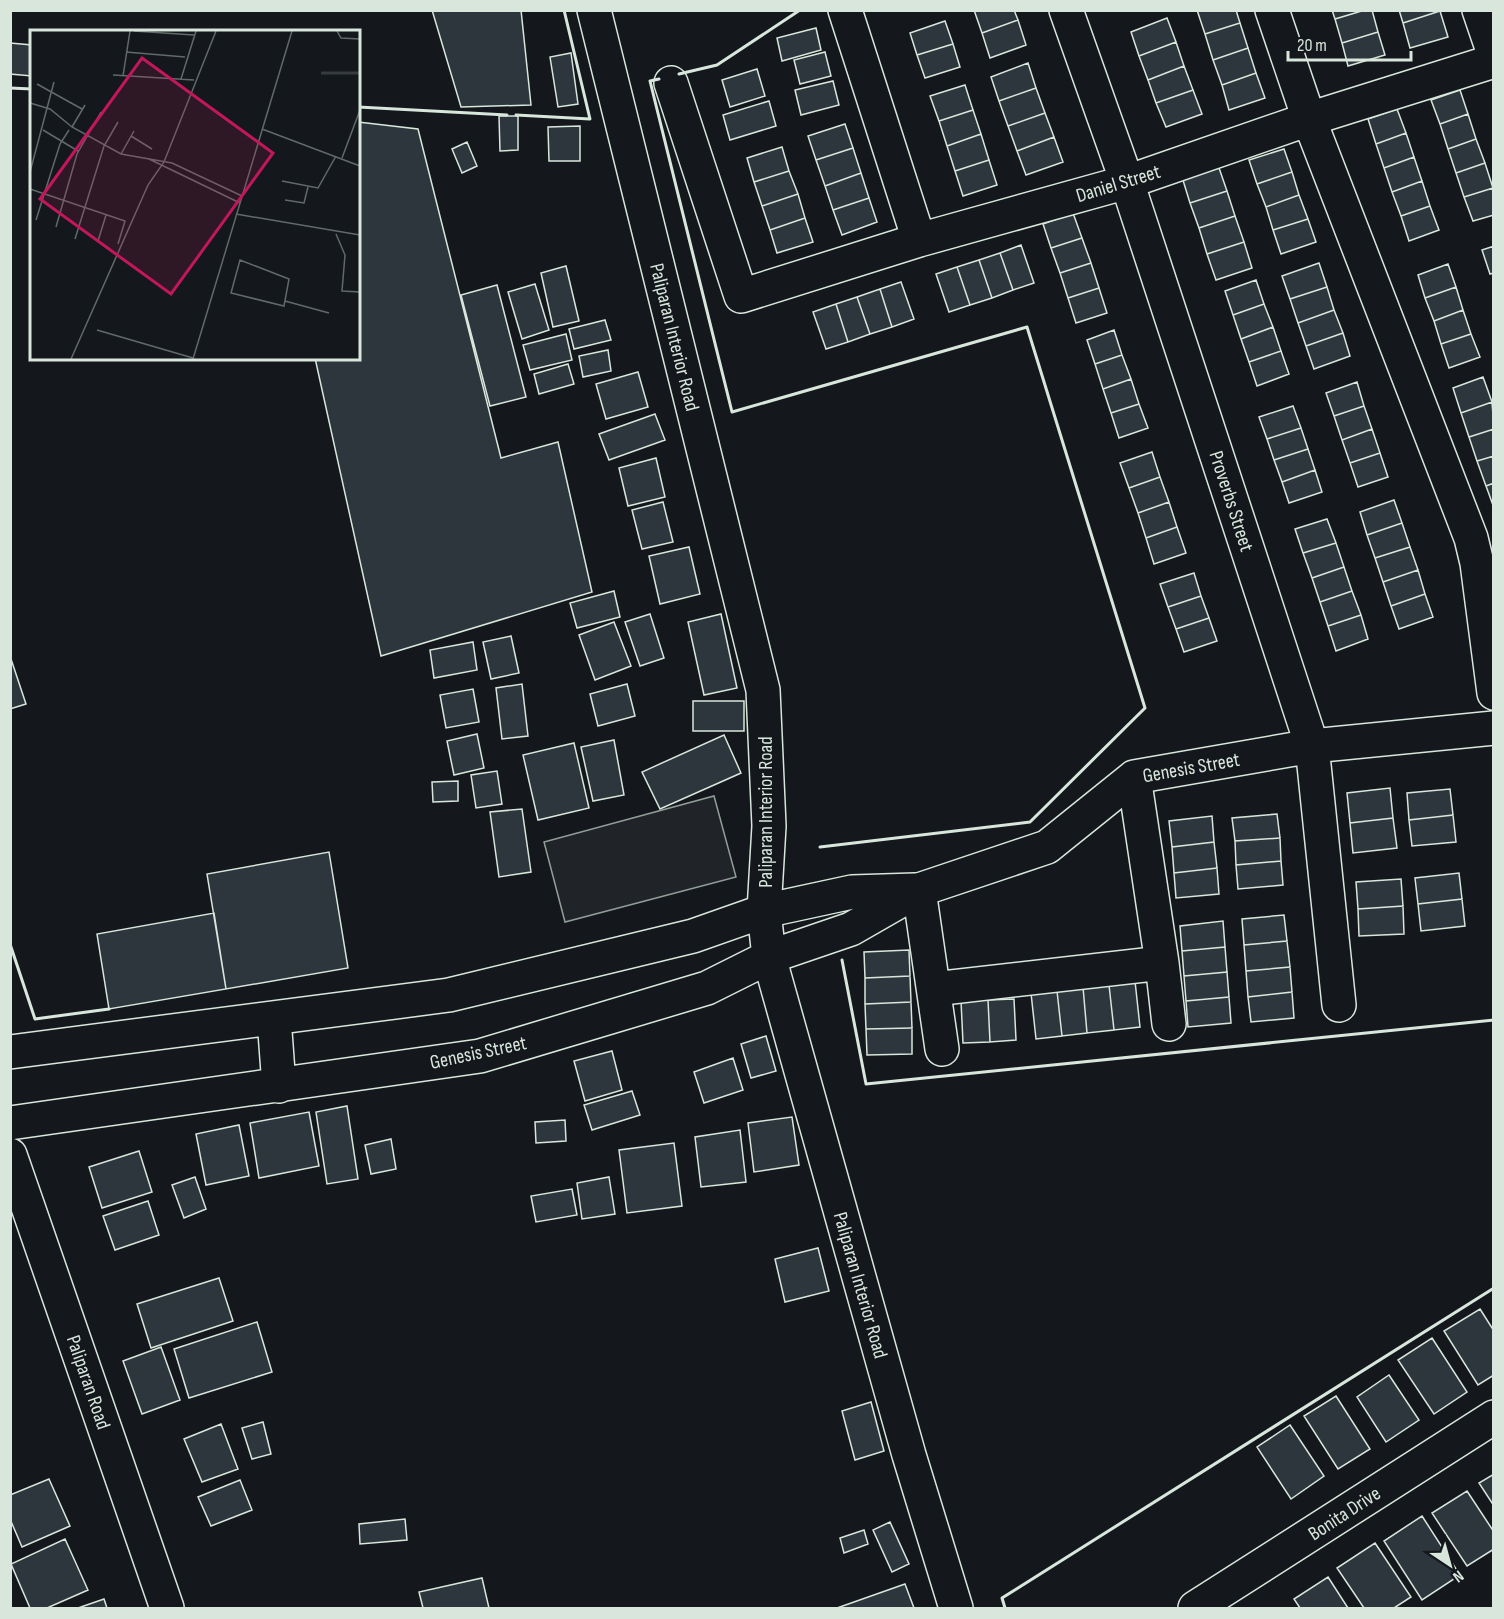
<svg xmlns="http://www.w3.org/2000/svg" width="1504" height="1619" font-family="'Sofia Sans Condensed',sans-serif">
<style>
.grass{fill:#202428;stroke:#939e99;stroke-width:1.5}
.building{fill:#2c363c;stroke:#d8e6dc;stroke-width:1.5}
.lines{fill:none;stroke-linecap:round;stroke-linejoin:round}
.minor-casing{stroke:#d8e6dc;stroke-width:36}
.primary-casing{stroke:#d8e6dc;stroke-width:36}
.minor{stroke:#14181c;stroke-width:33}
.primary{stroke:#14181c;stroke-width:33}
.wall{stroke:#d8e6dc;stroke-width:3}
.labels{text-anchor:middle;stroke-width:4.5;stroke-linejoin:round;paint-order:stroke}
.street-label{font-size:20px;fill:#d8e6dc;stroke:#14181c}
.inset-river{fill:none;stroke:#363b3e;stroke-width:3}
.inset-road{fill:none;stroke:#626a69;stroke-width:1.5}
.view{fill:#c2185b;fill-opacity:0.15;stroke:#c2185b;stroke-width:3}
.inset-edge{fill:none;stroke:#d8e6dc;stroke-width:3}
</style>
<rect width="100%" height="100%" fill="#14181c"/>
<path class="grass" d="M714 796 736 877 565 922 544 842Z"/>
<path class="building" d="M432 10H521L531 105 461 107Z
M974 10H1014L1018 20 982 33Z
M1197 10H1236L1240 23 1205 34Z
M1332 10H1365L1335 19Z
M1365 10H1372L1378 32 1342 43 1335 19Z
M1399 10H1440V11L1403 23Z
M1440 11 1448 37 1410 48 1403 23Z
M1167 18 1176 42 1139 56 1131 32Z
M1018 20 1026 45 990 58 982 33Z
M945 21 953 44 917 55 910 33Z
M1240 23 1248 48 1213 60 1205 34Z
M816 28 821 50 782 61 777 38Z
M1378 32 1385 55 1348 66 1342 43Z
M1176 42 1184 66 1148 80 1139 56Z
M10 43 32 45V76L10 74Z
M953 44 960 67 925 78 917 55Z
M1248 48 1256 73 1222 85 1213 60Z
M825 52 831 76 800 84 794 60Z
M571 53 578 104 558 107 550 57Z
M1028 63 1036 88 999 101 991 77Z
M1184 66 1193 90 1156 103 1148 80Z
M757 69 765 96 730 107 722 80Z
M1256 73 1265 98 1229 110 1222 85Z
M833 81 839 105 801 115 795 90Z
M965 85 973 110 939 121 930 96Z
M1036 88 1045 113 1008 126 999 101Z
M1193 90 1202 114 1166 127 1156 103Z
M1460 90 1468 114 1440 124 1431 100Z
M769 101 776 126 730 140 723 115Z
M1397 109 1406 133 1376 144 1368 119Z
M973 110 981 134 947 146 939 121Z
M1045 113 1054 137 1017 151 1008 126Z
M1468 114 1476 139 1448 149 1440 124Z
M499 116H518V150L500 151Z
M358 122 418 129 501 458 558 442 592 592 381 656 315 358H358Z
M845 124 853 148 816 160 808 136Z
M580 126V161H549L548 127Z
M1406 133 1414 157 1384 168 1376 144Z
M981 134 989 160 955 171 947 146Z
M1054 137 1063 162 1026 175 1017 151Z
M1476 139 1485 163 1456 173 1448 149Z
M467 142 477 166 462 173 452 149Z
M782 147 789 171 754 182 747 158Z
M853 148 861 173 825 186 816 160Z
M1284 149 1292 172 1257 184 1249 160Z
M1414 157 1422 181 1392 192 1384 168Z
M989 160 997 185 963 196 955 171Z
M1485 163 1493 188 1464 197 1456 173Z
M1218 165 1227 191 1190 203 1182 177Z
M789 171 798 194 762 206 754 182Z
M1292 172 1299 195 1266 207 1257 184Z
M861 173 869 198 833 210 825 186Z
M1422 181 1430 206 1401 216 1392 192Z
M1493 188 1494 215 1473 221 1464 197Z
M1227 191 1235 216 1199 228 1190 203Z
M798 194 805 218 770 230 762 206Z
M1299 195 1308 219 1273 230 1266 207Z
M869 198 877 222 842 235 833 210Z
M1430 206 1439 230 1409 241 1401 216Z
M1073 213 1082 238 1051 248 1043 224Z
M1235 216 1244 242 1207 254 1199 228Z
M805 218 813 242 777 253 770 230Z
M1308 219 1316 242 1281 254 1273 230Z
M1082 238 1091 263 1060 273 1051 248Z
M1244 242 1252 268 1216 280 1207 254Z
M1021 245 1034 283 1013 290 1000 253Z
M1494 246V273L1490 274 1482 250Z
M1000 253 1013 290 992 298 979 260Z
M979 260 992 298 970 305 957 267Z
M1091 263 1099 288 1068 298 1060 273Z
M1319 263 1327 287 1290 299 1282 276Z
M1448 264 1456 287 1425 298 1418 275Z
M566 266 579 321 553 327 541 273Z
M957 267 970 305 949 312 936 274Z
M1256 280 1264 304 1233 315 1225 291Z
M901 282 914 319 892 327 880 289Z
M535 284 549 330 522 339 508 292Z
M497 285 526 397 490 406 461 295Z
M1327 287 1334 310 1298 323 1290 299Z
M1456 287 1463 310 1434 321 1425 298Z
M1099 288 1107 313 1076 323 1068 298Z
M880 289 892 327 870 334 857 297Z
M857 297 870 334 848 342 836 304Z
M836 304 848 342 826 349 813 312Z
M1264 304 1273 327 1241 339 1233 315Z
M1334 310 1343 333 1306 346 1298 323Z
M1463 310 1471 334 1441 344 1434 321Z
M605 320 611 340 574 349 569 329Z
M1273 327 1281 351 1249 362 1241 339Z
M1114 330 1122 355 1095 364 1087 340Z
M1343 333 1350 356 1314 369 1306 346Z
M566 334 572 360 530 370 523 345Z
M1471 334 1480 357 1449 368 1441 344Z
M608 350 611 371 583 377 579 356Z
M1281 351 1289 374 1257 386 1249 362Z
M1122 355 1131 379 1103 389 1095 364Z
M568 364 574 384 539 394 534 374Z
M638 372 648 407 606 419 596 384Z
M1483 377 1492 402 1461 413 1453 388Z
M1131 379 1139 404 1111 413 1103 389Z
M1357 382 1364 406 1334 416 1326 393Z
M1492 402 1494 429 1469 437 1461 413Z
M1139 404 1148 428 1119 438 1111 413Z
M1293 406 1301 428 1267 439 1259 417Z
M1364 406 1372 429 1342 440 1334 416Z
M655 414 665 440 609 460 599 434Z
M1301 428 1308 449 1274 460 1267 439Z
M1372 429 1380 453 1350 463 1342 440Z
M1494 429V456L1477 461 1469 437Z
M1308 449 1315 470 1282 482 1274 460Z
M1152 452 1160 477 1129 488 1120 463Z
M1380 453 1388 477 1358 487 1350 463Z
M1494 456V483L1486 486 1477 461Z
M656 458 665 497 628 506 619 468Z
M1315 470 1322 492 1289 503 1282 482Z
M1160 477 1169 502 1138 513 1129 488Z
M1494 483V508L1486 486Z
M1394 500 1402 523 1367 535 1360 512Z
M663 502 673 542 642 549 632 510Z
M1169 502 1177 527 1146 538 1138 513Z
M1327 519 1336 543 1303 553 1295 529Z
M1402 523 1410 547 1375 558 1367 535Z
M1177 527 1186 553 1154 564 1146 538Z
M1336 543 1344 567 1312 578 1303 553Z
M689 547 700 594 660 604 649 556Z
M1410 547 1418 570 1383 582 1375 558Z
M1344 567 1352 591 1320 602 1312 578Z
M1418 570 1425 594 1391 606 1383 582Z
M1194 573 1201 596 1168 607 1160 584Z
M614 591 620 617 577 628 570 603Z
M1352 591 1361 615 1328 626 1320 602Z
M1425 594 1433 617 1399 629 1391 606Z
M1201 596 1209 618 1176 629 1168 607Z
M650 614 664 658 640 666 625 622Z
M721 614 737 688 704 695 688 622Z
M1361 615 1368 639 1336 651 1328 626Z
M1209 618 1217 641 1184 652 1176 629Z
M614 622 631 666 595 680 579 635Z
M511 636 519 673 491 679 483 642Z
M473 642 477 670 434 678 430 650Z
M10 656 26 704 10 709Z
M522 684 528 736 502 739 496 688Z
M627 684 635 716 598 726 590 694Z
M473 689 479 722 446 728 440 695Z
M693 701H744V731H693Z
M477 734 484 768 454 775 447 741Z
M724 735 741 773 660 809 642 772Z
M614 740 624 795 593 801 581 747Z
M574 743 589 808 538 820 523 755Z
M497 771 502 804 476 808 471 775Z
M458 781V801L433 802 432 782Z
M1390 788 1393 818 1350 823 1347 793Z
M1450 789 1453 815 1409 820 1407 793Z
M522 809 531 872 499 877 490 812Z
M1277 814 1280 838 1235 841 1232 818Z
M1453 815 1456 842 1412 846 1409 820Z
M1212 816 1214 842 1172 847 1169 821Z
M1393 818 1397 848 1353 853 1350 823Z
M1280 838 1281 861 1236 865 1235 841Z
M1214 842 1217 868 1174 873 1172 847Z
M329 852 348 968 226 989 207 874Z
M1281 861 1283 885 1238 889 1236 865Z
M1217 868 1219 894 1176 898 1174 873Z
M1459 873 1462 899 1418 904 1415 878Z
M1401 879 1403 906 1358 909 1356 882Z
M1462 899 1465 926 1421 931 1418 904Z
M1403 906 1404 934 1359 936 1358 909Z
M214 913 226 989 109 1009 97 934Z
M1284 915 1287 941 1244 945 1242 919Z
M1223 921 1225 947 1182 951 1180 926Z
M1287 941 1290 967 1246 971 1244 945Z
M1225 947 1227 972 1184 976 1182 951Z
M909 950 910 976 865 978 864 952Z
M1290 967 1292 992 1248 997 1246 971Z
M1227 972 1229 997 1186 1001 1184 976Z
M910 976 911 1002 865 1004V978Z
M1135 981 1140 1027 1114 1030 1109 985Z
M1109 985 1114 1030 1087 1033 1083 987Z
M1083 987 1087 1033 1062 1036 1057 991Z
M1057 991 1062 1036 1036 1039 1031 993Z
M1292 992 1294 1018 1251 1022 1248 997Z
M1229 997 1231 1023 1188 1027 1186 1001Z
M1014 999 1016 1040 990 1042 988 1000Z
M988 1000 990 1042 963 1043 961 1001Z
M911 1002 912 1028 866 1029 865 1004Z
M912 1028V1054L867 1055 866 1029Z
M766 1036 776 1071 751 1078 741 1044Z
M612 1051 622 1090 585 1101 574 1061Z
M733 1058 743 1090 704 1103 694 1072Z
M632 1091 640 1115 592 1130 584 1105Z
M347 1106 358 1179 327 1184 316 1112Z
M309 1112 319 1166 259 1178 250 1123Z
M792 1117 799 1165 754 1172 748 1123Z
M565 1120 566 1141 536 1143 535 1122Z
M239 1125 249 1176 206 1185 196 1134Z
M740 1130 746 1182 701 1187 695 1137Z
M391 1139 396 1169 371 1174 365 1145Z
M674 1143 682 1206 627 1213 619 1150Z
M139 1151 152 1192 102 1208 89 1167Z
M195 1177 206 1209 184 1218 172 1185Z
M609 1177 615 1214 582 1219 577 1183Z
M572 1189 577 1215 536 1222 531 1196Z
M148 1201 159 1235 115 1250 103 1216Z
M818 1248 829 1291 785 1302 775 1259Z
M219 1278 233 1321 151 1348 137 1304Z
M1480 1309 1494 1331V1375L1478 1385 1444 1331Z
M257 1322 272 1372 189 1398 174 1349Z
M1432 1338 1467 1392 1434 1414 1398 1360Z
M161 1347 180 1400 142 1414 123 1361Z
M1389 1375 1419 1420 1386 1442 1357 1397Z
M1336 1396 1370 1449 1338 1469 1304 1416Z
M871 1402 884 1451 855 1460 842 1411Z
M263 1422 271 1454 252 1459 242 1428Z
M221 1424 238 1469 202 1482 184 1439Z
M1290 1425 1324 1476 1291 1499 1257 1447Z
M1494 1474V1506L1479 1483Z
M49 1479 70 1526 22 1547 10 1519V1495Z
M240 1480 252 1510 211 1526 198 1497Z
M1467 1491 1494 1532V1549L1467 1566 1432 1513Z
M1422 1516 1460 1575 1422 1600 1384 1541Z
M405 1519 407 1540 360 1544 359 1524Z
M890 1522 909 1564 892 1572 873 1530Z
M864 1530 868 1544 844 1553 840 1538Z
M65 1539 88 1590 47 1608H30L11 1564Z
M1375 1543 1411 1597 1394 1608H1364L1337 1568Z
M1328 1577 1348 1608H1300L1294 1599Z
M482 1578 489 1608H423L419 1592Z
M905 1584 914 1608H837Z
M104 1599 107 1608H78Z"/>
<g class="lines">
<defs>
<path id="minor" d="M594 10 763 690 769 826 764 911 769 957 909 1455 956 1608
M845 10 919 240
M1066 10 1127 182 1312 746 1339 1005
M1272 10 1309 119 1471 538 1477 563 1494 693
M1479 10 1494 54
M671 83 741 296 919 240 1127 182 1309 119 1494 61
M1134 777 1162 963 1169 1024
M919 890 942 1049
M934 989 1162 963
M274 1018 279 1086
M10 1052 449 995 693 936 764 911 852 892 915 890
M10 1123 480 1056 707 988 769 957 851 929 919 890 1047 847 1134 777 1312 746 1494 728
M1195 1608 1494 1417"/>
<path id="primary" d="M10 1155 167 1608"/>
</defs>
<use href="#minor" class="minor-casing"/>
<use href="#primary" class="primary-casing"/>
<use href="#minor" class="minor"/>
<use href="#primary" class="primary"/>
<path class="wall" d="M679 74 717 65 800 10
M659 79 650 81 732 412 1027 327 1145 708 1030 822 820 847
M10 88 32 89
M358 107 507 115
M516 115 590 119 564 10
M10 944 35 1019 109 1009
M842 960 866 1084 1494 1020
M1005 1608 1002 1598 1494 1288"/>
</g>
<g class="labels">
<g class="street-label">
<text transform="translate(1118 183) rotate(-17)" y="7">Daniel Street</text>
<text transform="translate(675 337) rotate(76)" y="7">Paliparan Interior Road</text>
<text transform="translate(1232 501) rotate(72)" y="7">Proverbs Street</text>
<text transform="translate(1191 767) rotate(-10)" y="7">Genesis Street</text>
<text transform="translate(765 812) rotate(-90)" y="7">Paliparan Interior Road</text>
<text transform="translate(478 1052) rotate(-12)" y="7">Genesis Street</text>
<text transform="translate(861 1285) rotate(74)" y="7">Paliparan Interior Road</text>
<text transform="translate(89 1382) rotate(71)" y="7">Paliparan Road</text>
<text transform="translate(1344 1513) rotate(-33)" y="7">Bonita Drive</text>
</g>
</g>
<g transform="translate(30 30)">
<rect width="330" height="330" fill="#14181c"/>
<path class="inset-river" d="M291 43H330"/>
<path class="inset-road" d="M104 1 164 5M307 1 311 8 330 9M96 22 155 27M83 45 164 50M93 46 100 1M151 49 166 1M7 54 52 79M0 73 20 79 42 97 91 124 142 133 212 166M42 97 55 75M232 99 330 136M13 100 48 121M101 106 122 119M91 124 104 101M312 128 330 80M119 129 210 173M0 142 24 52M252 151 288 158 306 126M0 159 95 191 88 214M255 170 274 173 278 157M206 184 330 205M6 190 30 114 39 100M26 197 47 124 71 82M306 204 315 225 312 261 330 262M45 209 74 116 88 92M68 211 76 185M210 230 259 249 254 276 201 263ZM255 271 299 283M67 300 163 328M41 329 118 155 134 132 186 1M163 329 262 1"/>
<path class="view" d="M112 28 243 123 141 264 10 169Z"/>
<rect width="330" height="330" class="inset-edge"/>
</g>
<rect width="1504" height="1619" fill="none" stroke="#d8e6dc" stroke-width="24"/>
<g transform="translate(1450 1565) rotate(144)" stroke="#14181c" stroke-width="4.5" paint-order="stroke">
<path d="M0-4.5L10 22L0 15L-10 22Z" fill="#d8e6dc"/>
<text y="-9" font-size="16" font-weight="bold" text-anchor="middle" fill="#d8e6dc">N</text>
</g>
<path d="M1288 51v9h123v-9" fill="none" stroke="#d8e6dc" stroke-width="3"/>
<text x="1297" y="51" font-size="18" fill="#d8e6dc" stroke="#14181c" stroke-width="4.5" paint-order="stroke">20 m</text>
</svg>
